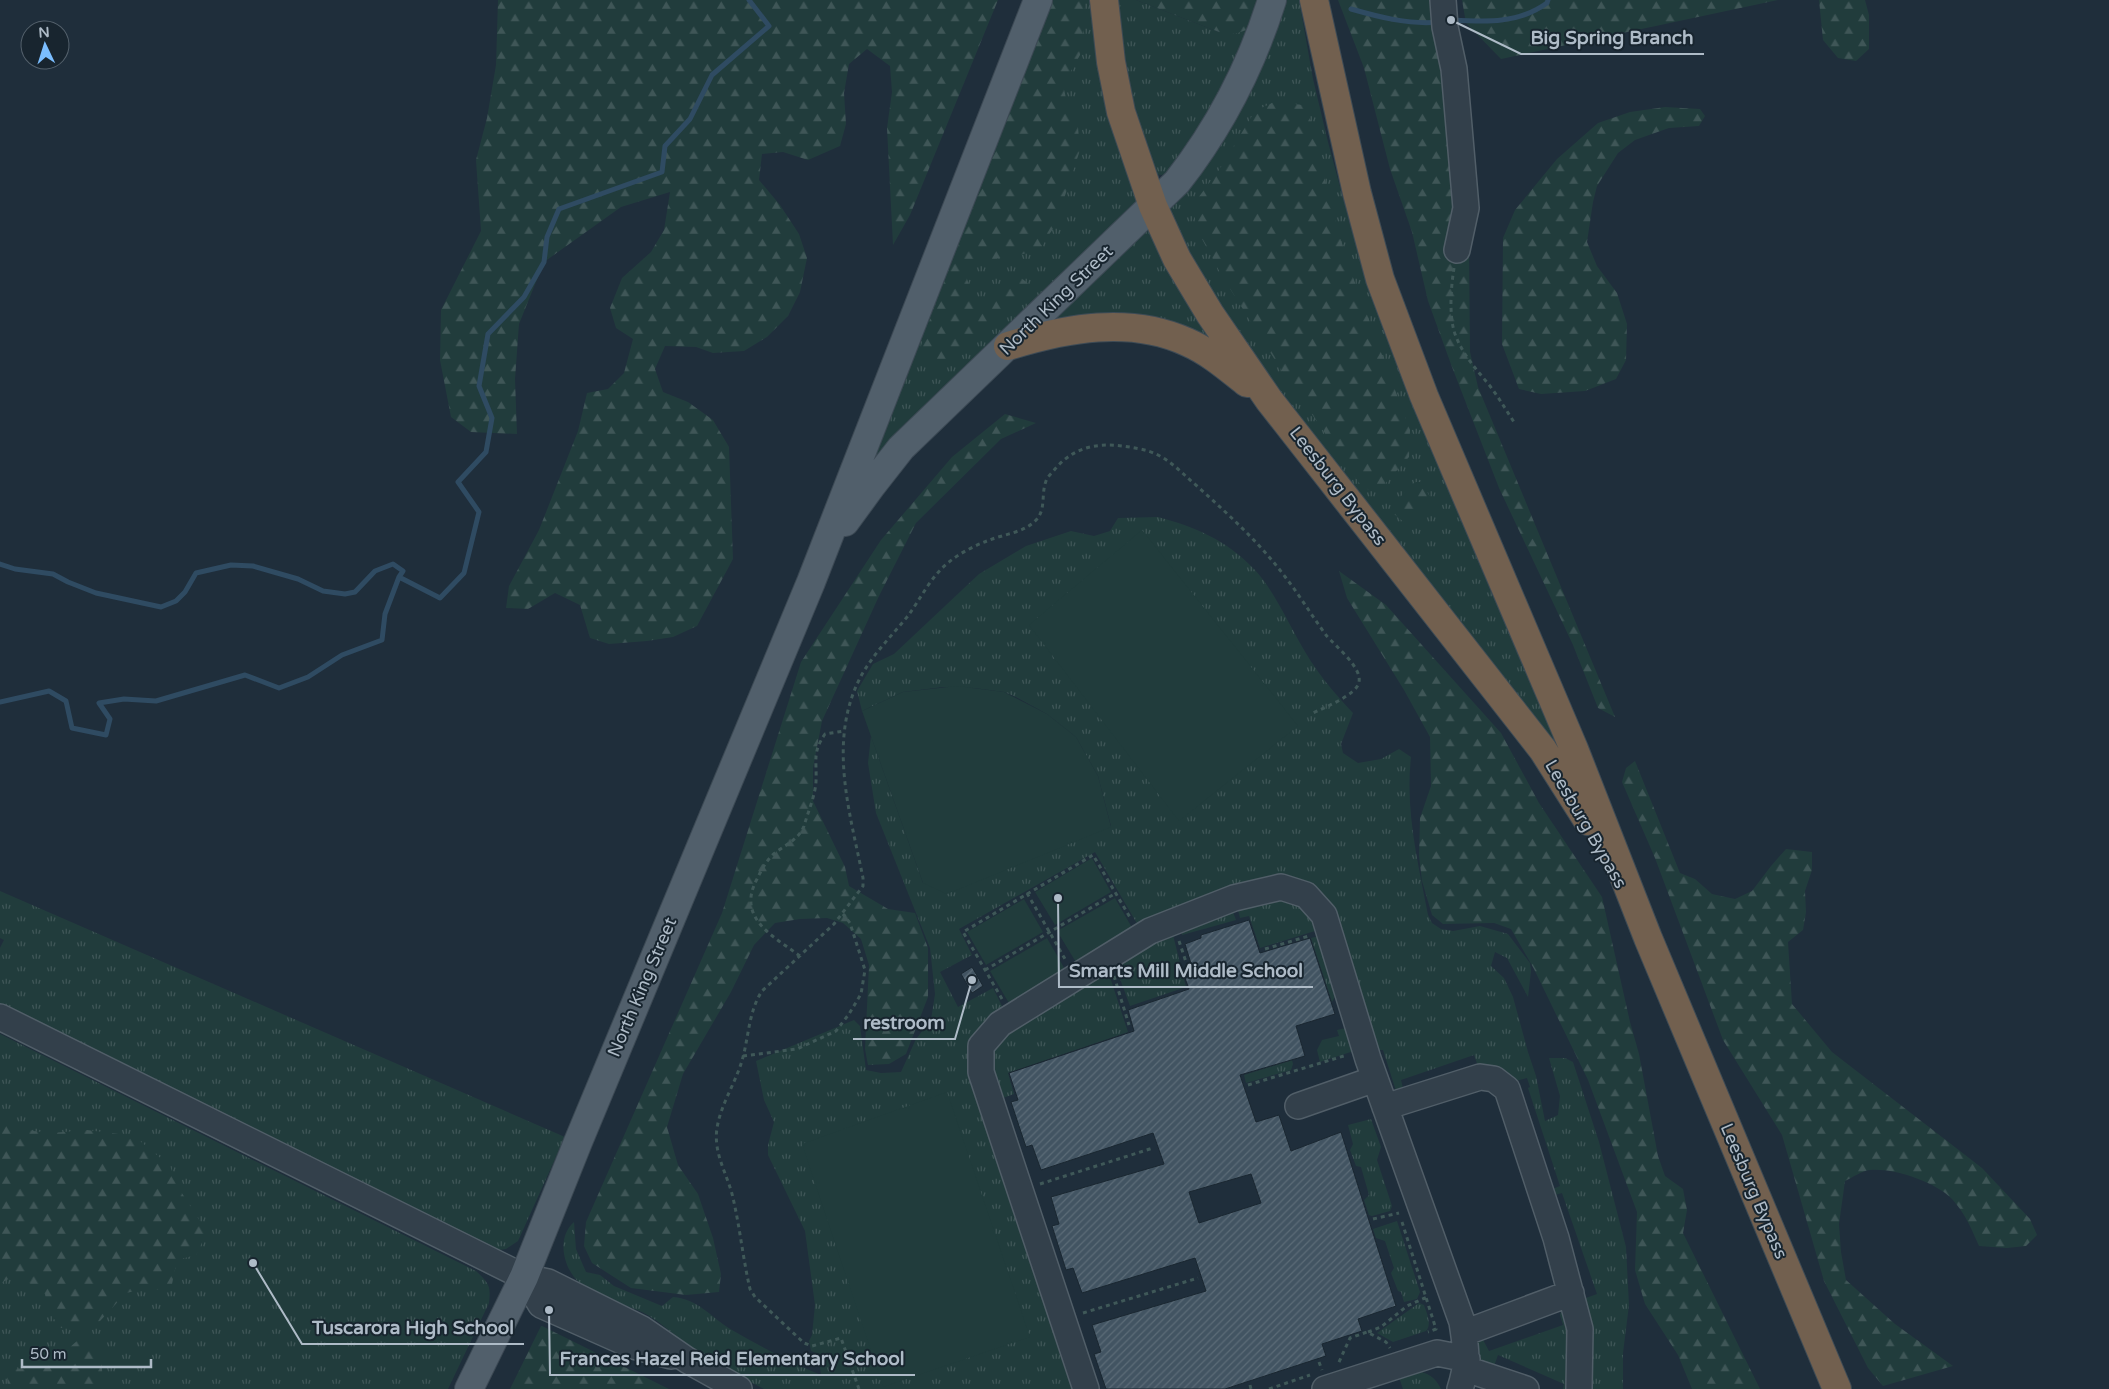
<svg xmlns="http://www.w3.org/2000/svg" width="2109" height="1389" font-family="'Varela Round',sans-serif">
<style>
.grass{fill:url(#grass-tufts)}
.forest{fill:url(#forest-firs)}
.pitch{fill:#213c3c}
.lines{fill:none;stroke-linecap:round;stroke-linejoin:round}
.stream{stroke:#2f4b62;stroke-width:5}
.building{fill:url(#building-hatch);stroke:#1a2731;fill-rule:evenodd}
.minor-casing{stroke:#515e68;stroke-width:28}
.major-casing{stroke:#3c4954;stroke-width:30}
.highway-casing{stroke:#3e4b55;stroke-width:30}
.path{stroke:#3f5858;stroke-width:3;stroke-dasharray:4 4;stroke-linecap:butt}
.minor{stroke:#33404b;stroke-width:25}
.major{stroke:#515f6b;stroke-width:28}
.highway{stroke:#72604f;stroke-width:28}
.labels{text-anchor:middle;stroke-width:4;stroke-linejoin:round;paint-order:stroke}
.street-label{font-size:18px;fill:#aebbc7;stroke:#18252f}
.leader{fill:none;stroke:#aebbc7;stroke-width:2}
.callout-dot{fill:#aebbc7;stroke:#18252f;stroke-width:2}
.callout-label{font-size:19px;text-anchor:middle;font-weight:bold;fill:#aebbc7;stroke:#18252f;stroke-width:4;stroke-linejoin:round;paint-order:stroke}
</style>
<defs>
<pattern id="grass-tufts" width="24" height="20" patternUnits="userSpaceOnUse" patternTransform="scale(1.25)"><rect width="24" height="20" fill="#213c3c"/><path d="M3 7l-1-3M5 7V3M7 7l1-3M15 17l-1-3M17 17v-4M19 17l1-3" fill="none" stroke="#3f5657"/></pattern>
<pattern id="forest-firs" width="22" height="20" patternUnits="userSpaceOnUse" patternTransform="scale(1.25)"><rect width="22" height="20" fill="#213c3c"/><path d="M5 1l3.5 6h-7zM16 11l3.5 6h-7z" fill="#3f5657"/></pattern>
<pattern id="building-hatch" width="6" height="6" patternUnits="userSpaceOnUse" patternTransform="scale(1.25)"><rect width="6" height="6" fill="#425462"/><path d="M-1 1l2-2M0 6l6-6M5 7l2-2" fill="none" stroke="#5b6b77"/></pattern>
</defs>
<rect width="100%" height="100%" fill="#1f2e3b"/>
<path class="grass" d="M1048 0H1097L1145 203 867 476Z
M1116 0H1136L1219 32 1249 29 1237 59 1210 112 1168 173 1162 175 1153 174 1125 77Z
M1280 0H1299L1313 79 1328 142 1351 228 1376 306 1491 592 1589 807 1473 645 1243 342 1203 282 1166 208C1186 185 1210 161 1227 135 1252 93 1265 46 1280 0Z
M1149 220 1231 356 1040 325Z
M1158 517C1196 527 1226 540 1254 569 1271 586 1288 622 1300 643 1314 669 1333 692 1353 713L1341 744 1343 753 1358 763 1381 759 1399 749 1411 757C1405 811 1418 862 1428 915L1432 923 1441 929 1453 931 1480 926 1508 934 1530 963 1531 971 1528 997 1507 958 1495 952 1491 966 1504 978 1513 997 1528 1052 1536 1076 1545 1121 1558 1115 1560 1096 1549 1058H1565L1573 1062 1599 1142 1626 1247 1629 1305 1623 1353V1389H1593V1357L1586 1300V1298L1597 1294 1562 1193 1551 1196 1550 1190 1560 1186 1528 1088 1530 1087 1527 1078 1512 1082 1478 1066 1474 1055 1401 1080 1404 1092 1397 1094 1383 1050H1379L1377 1045 1358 984 1304 886 1142 932 1095 852 959 929 972 955 940 972 958 1007 993 988 1005 1012 978 1042 1080 1389H764C742 1378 718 1367 697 1352 681 1341 659 1320 642 1312 627 1306 582 1289 574 1277 562 1261 558 1236 574 1222L576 1249 586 1272 600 1275 614 1286 662 1306 673 1297C699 1299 710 1317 732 1330 760 1346 791 1363 821 1375L818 1354 811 1351 809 1341 812 1335 815 1305 805 1231 768 1155V1145L774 1122 764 1100 756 1061 854 1020 860 1026 866 1070 881 1073 901 1072 916 1039 931 1020 935 994 930 948 876 813 868 763 871 736 923 883 1111 826 1098 776 1076 737 1047 714 1016 697 1004 692 974 688 943 687 903 692 862 711 857 691 873 664 894 654 979 574 1026 546 1071 531 1094 536 1110 531 1118 518Z
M0 891 565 1137 518 1241 506 1249 492 1251 0 1005V948L4 940 0 938Z
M1286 896 1317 916 1318 930 1260 948 1249 916 1240 918 1238 910 1239 907Z
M1229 911 1233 912 1236 920 1182 935 1181 928Z
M1171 933 1173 935 1186 987 1130 1006 1116 968 1117 964Z
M1319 936 1341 986 1332 1002 1311 938Z
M1108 971 1128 1032 1008 1073 1014 1094 1003 1098 999 1096C993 1074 987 1057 998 1036Z
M1350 1027 1363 1048 1320 1062 1317 1050 1322 1040 1339 1036 1337 1030Z
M0 1034 476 1271C489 1283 491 1286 489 1303L448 1389H0Z
M1292 1060 1293 1064 1291 1070 1246 1083 1244 1075Z
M1371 1119 1381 1147 1377 1160 1392 1206 1390 1211 1372 1216 1369 1215 1364 1200 1369 1195 1361 1167 1356 1166 1350 1150 1353 1144 1348 1125Z
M1397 1221 1420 1292 1417 1299 1404 1302 1401 1292 1398 1291 1391 1273 1394 1268 1385 1241 1376 1238 1373 1229Z
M1419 1303 1424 1305C1427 1314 1432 1324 1426 1331L1393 1342 1377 1333Z
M1561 1311H1563L1568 1320 1572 1389H1563L1564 1384 1498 1355 1494 1366 1478 1360V1340L1482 1338 1489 1351 1563 1325 1560 1315Z
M1414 1371C1428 1372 1435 1377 1441 1389H1403L1399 1377Z"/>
<path class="forest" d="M498 0H998L910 215 893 245 887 128 892 92 890 66 867 49 849 64 844 93 846 124 840 146 808 160 783 152 762 154 759 180 780 205 799 234 807 258 800 292 788 316 767 337 744 351 713 353 696 347 665 346 655 369 663 392 688 402 713 420 729 447 733 559 697 626 673 637 647 641 609 644 590 638 580 605 555 593 528 609 506 608 509 586 539 530 578 431 587 393 608 389 624 373 633 339 616 328 610 308 622 278 651 252 664 230 670 192 621 207 544 262 519 324 515 379 517 434 471 432 451 417 440 360 441 310 481 231 476 160 487 118 496 65Z
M1052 0H1084V28L1080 55 1063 85 1068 107 1077 116 1080 150 1055 226 1039 249 1020 255 964 264 967 279 974 299 981 302 1003 283 1020 277 1030 285 1025 295 998 317 974 346 946 360H928L921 346 929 322Z
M1136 0H1259L1249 29 1235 34 1219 32Z
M1338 0H1436L1469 243 1470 352 1478 387 1615 717 1598 708 1573 645 1499 488 1452 367 1428 301 1412 232 1390 169 1364 68Z
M1462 0H1778L1501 59 1466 23Z
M1819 0H1865L1869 15V49L1856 61 1838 58 1823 40Z
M1276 101 1302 105 1311 121 1332 208 1348 264 1410 430 1409 457 1382 487 1369 490 1360 484 1282 371 1222 276 1195 226V202L1219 170 1255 111Z
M1665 107 1700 109 1705 116 1699 126 1669 128 1635 140 1618 153 1597 186 1593 202 1587 242 1597 266 1617 293 1627 324 1626 360 1616 379 1585 391 1541 394 1519 389 1502 344 1503 238 1515 210 1557 159 1598 123 1630 112Z
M1005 414 1036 423 1001 439 916 523 879 596 822 721 813 768V801L845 867 849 886 888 909 915 913 928 948V997L906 1054 889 1064 868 1065 865 1049 869 965 861 939 843 923 827 918 800 919 775 923 754 945 731 992 683 1074 667 1127 678 1165 698 1194 713 1238 721 1274 719 1292 686 1295 631 1288 592 1263 584 1246 586 1222 722 913 801 662 881 540 952 457Z
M1416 482H1422L1432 501 1428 509 1405 523 1394 514V505L1410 485Z
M1339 571 1386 605 1501 733 1539 803 1602 897 1630 1022 1639 1054 1658 1156 1665 1176 1683 1189 1687 1210 1683 1233 1760 1389H1692L1678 1355 1645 1304 1635 1270 1637 1212 1588 1080 1534 969 1511 929 1494 923 1443 924 1432 915 1422 881 1419 856 1420 818 1431 786 1430 737 1404 690 1347 598Z
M1635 761 1680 873 1695 879 1712 894 1735 899 1752 891 1771 866 1786 849 1812 852V870L1805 891 1806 912 1803 930 1788 942 1792 1004 1832 1052 1982 1168 2030 1219 2037 1235 2026 1246 2007 1248 1979 1246C1972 1230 1965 1213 1952 1199 1935 1182 1895 1168 1870 1170 1862 1171 1853 1177 1845 1181L1839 1224 1841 1252 1846 1280 1895 1324 1953 1366 1883 1386 1868 1368 1824 1281 1782 1135 1723 1040 1655 858 1622 782 1626 768Z
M0 1116 33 1131 52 1133 87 1130 134 1136 170 1166 178 1187 207 1232 196 1255 177 1260 171 1289 140 1290 126 1293 100 1321 84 1328H61L48 1311 45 1294C30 1284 16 1269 0 1285Z
M541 1326H542L669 1389H510Z
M86 1339 101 1349 103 1389H8L7 1376 13 1369 47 1367 77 1341Z"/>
<path class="pitch" d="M1142 530 1298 726 1179 821 1029 625Z
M957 686 1004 692 1047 714 1076 737 1098 776 1111 827 947 894 923 883 862 711 903 692Z
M1092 858 1111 892 1055 925 1035 892Z
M1115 898 1134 931 1077 964 1057 931Z
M1024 899 1043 932 986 965 967 932Z
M1047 938 1066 971 1010 1005 990 971Z
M947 1092 1030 1337 883 1387 802 1144Z"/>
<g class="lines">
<path class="stream" d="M1351 9C1379 17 1409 25 1439 22
M1452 20C1486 22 1518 24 1547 3L1548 0
M0 564 15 569 53 574 68 582 96 593 161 607 176 601 185 592 196 573 231 565 253 566 298 579 323 591 345 594 355 592 375 571 393 564 403 571 399 577
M0 702 49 691 66 701 72 728 106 735 110 719 99 703 124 699 156 701 245 675 279 688 308 677 342 655 382 640 385 614 399 577 440 598 464 573 479 512 458 482 486 452 492 418 479 386 488 334 524 297 544 262 547 237 559 209 662 172 665 146 690 119 712 75 769 26 749 0"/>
</g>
<path class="building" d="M1249 920 1260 953 1310 938 1335 1014 1296 1026 1305 1056 1240 1075 1256 1122 1279 1115 1291 1151 1341 1132 1396 1306 1358 1319 1362 1331 1322 1344 1326 1356 1225 1389H1106L1094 1354 1101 1352 1092 1325 1206 1291 1195 1258 1082 1293 1073 1268 1066 1270 1052 1226 1059 1224 1051 1197 1164 1164 1153 1133 1041 1170 1032 1145 1026 1147 1011 1102 1018 1100 1009 1073 1134 1031 1128 1010 1189 989 1182 970 1192 967 1185 944 1201 938V935ZM1251 1174 1261 1203 1199 1223 1189 1192Z
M972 967 983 986 972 993 961 974Z"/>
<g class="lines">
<defs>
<path id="minor" d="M1443 0 1445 27 1454 69 1466 208 1457 250
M0 1017 524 1277 548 1282 642 1329 687 1360 739 1389
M1298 1106 1375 1079
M1385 1107 1480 1077 1494 1079 1507 1089 1556 1238 1580 1329 1579 1389
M524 1277 541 1305 633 1346 671 1356
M1464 1333 1571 1293
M1466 1369 1526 1389
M1086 1389 981 1072V1046L1000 1024 1150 931 1234 898 1281 887 1306 895 1324 915 1368 1059 1462 1322C1466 1350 1469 1361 1460 1389
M1325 1389 1437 1353 1467 1359"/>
<path id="major" d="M845 522 872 485 901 448 1177 182C1220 127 1251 67 1272 0
M469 1389 524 1277 578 1142 811 582 1038 0"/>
<path id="highway" d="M1104 0 1111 62 1121 112 1153 206 1177 259 1210 314 1269 400 1543 750 1588 821
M1314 0 1357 193 1380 279 1424 396 1574 749 1648 938 1837 1389
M1008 346C1066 328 1130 316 1187 342 1210 352 1228 368 1247 383"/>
</defs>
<use href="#minor" class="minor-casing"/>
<use href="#major" class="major-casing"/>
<use href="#highway" class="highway-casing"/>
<path class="path" d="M1454 268C1451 287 1449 312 1454 331 1461 353 1476 369 1490 386 1499 398 1506 410 1514 422
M1027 893 1065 959
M1179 941 1186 962
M1265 949 1309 936
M800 956C773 936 736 918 757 879 762 869 767 859 776 852 787 844 799 839 804 826 808 812 815 796 816 782 817 760 812 753 825 734L844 731
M985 970 1116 893
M1114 976 1129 1025
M1002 999 963 932 1093 855 1131 919
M743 1056 797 1049 836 1031 849 1014 861 994 865 970 850 923 843 914
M1248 1085 1347 1055
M1040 1184 1153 1148
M1373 1219 1399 1213
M1402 1222 1436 1329 1428 1332
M1083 1313 1198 1278
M1368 1332 1381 1327 1407 1306 1427 1297
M1319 1362 1322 1370
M1339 1362 1350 1338 1367 1332 1386 1342 1390 1348
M1250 1385 1251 1389
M859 1389 841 1338 812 1346 804 1343 755 1297 750 1289C743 1259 740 1228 733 1198 728 1175 713 1154 717 1128 721 1103 737 1081 743 1057 749 1034 749 1011 762 991L834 924 863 886V878C850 813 828 743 859 680 871 656 890 638 907 617 920 600 931 576 949 562 960 553 974 546 987 541 1003 534 1025 533 1037 519 1046 508 1041 494 1046 481 1047 477 1052 473 1055 469 1078 442 1107 442 1140 449 1166 454 1178 470 1197 486 1229 515 1260 543 1286 578 1300 596 1312 616 1326 635 1335 646 1362 667 1359 682 1357 695 1323 708 1311 714
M1269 1389 1310 1375"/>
<use href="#minor" class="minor"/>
<use href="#major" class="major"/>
<use href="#highway" class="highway"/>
</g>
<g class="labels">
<g class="street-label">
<text transform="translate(1056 300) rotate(-44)" y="6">North King Street</text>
<text transform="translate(1338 486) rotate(52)" y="6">Leesburg Bypass</text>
<text transform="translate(1586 824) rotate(60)" y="6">Leesburg Bypass</text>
<text transform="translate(642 987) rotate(-67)" y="6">North King Street</text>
<text transform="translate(1754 1191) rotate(67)" y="6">Leesburg Bypass</text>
</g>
</g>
<path class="leader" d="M1451 20L1521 54H1704M1058 898L1059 987H1313M972 980L955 1039H853M253 1263L302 1344H524M549 1310L550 1375H915"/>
<g class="callout-dot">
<circle cx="1451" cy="20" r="5"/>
<circle cx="1058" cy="898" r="5"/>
<circle cx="972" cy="980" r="5"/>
<circle cx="253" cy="1263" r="5"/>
<circle cx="549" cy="1310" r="5"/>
</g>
<g class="callout-label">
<text x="1612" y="44">Big Spring Branch</text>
<text x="1186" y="977">Smarts Mill Middle School</text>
<text x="904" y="1029">restroom</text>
<text x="413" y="1334">Tuscarora High School</text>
<text x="732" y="1365">Frances Hazel Reid Elementary School</text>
</g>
<g transform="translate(45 45) rotate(356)"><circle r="24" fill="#18252f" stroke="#54616c"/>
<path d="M0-4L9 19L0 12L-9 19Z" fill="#7bbeff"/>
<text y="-8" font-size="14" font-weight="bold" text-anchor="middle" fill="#aebbc7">N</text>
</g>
<path d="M22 1359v8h129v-8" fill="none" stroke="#aebbc7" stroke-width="2.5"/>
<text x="30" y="1359" font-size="15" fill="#aebbc7" stroke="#18252f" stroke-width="4" paint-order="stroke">50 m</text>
</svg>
